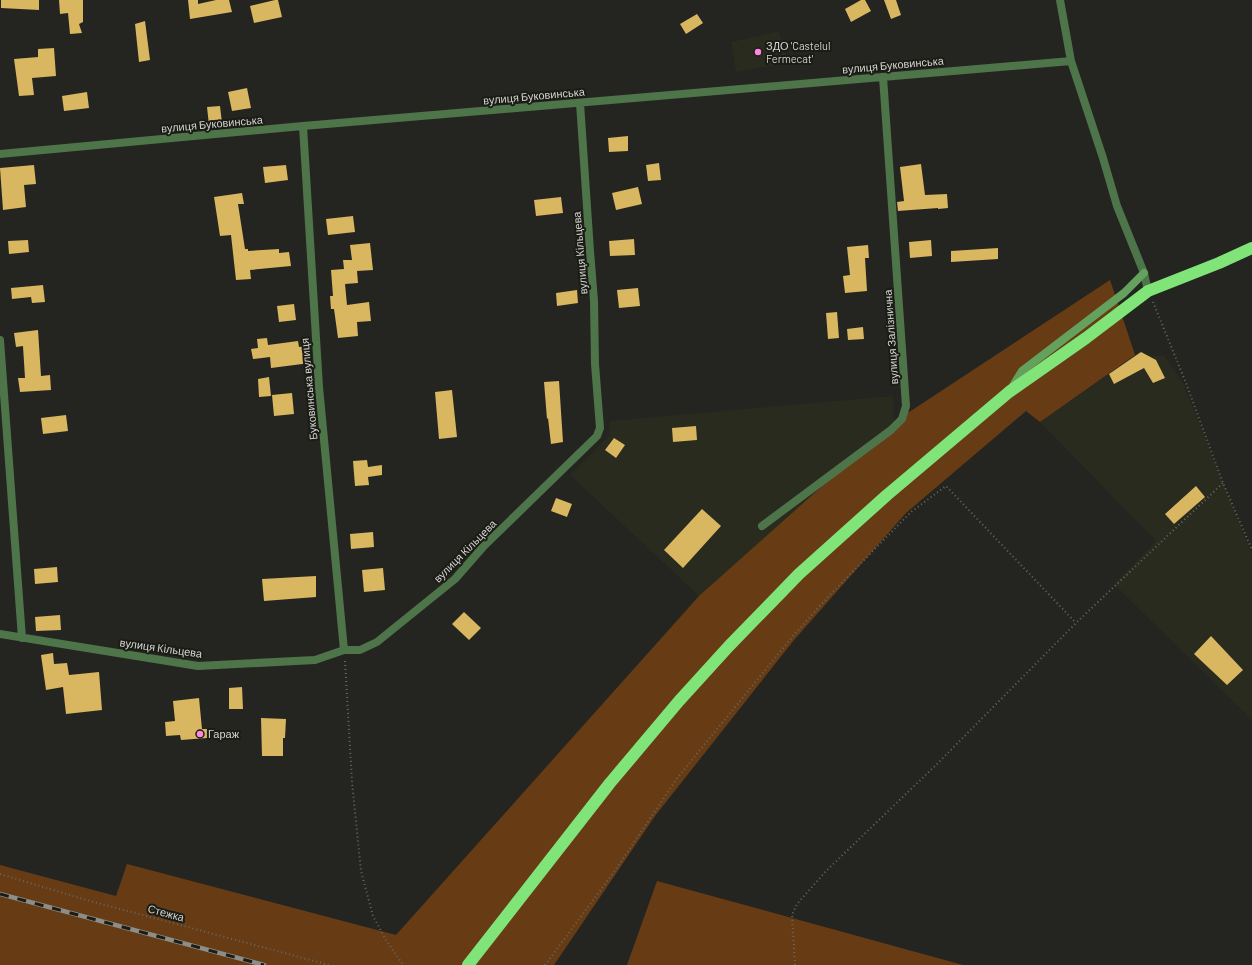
<svg xmlns="http://www.w3.org/2000/svg" width="1252" height="965" font-family="Barlow,sans-serif">
<style>
.built{fill:#292b1f}
.green{fill:#673c15}
.building{fill:#d9b660}
.lines{fill:none;stroke-linecap:round;stroke-linejoin:round}
.path{stroke:#676864;stroke-width:2;stroke-dasharray:1 3;stroke-linecap:butt}
.street{stroke:#4e744a;stroke-width:8}
.secondary{stroke:#63a15d;stroke-width:8}
.highway{stroke:#81e478;stroke-width:12}
.rail-casing{stroke:#8d8e8a;stroke-width:4.5}
.rail{stroke:#1b1c16;stroke-width:3;stroke-dasharray:9;stroke-linecap:butt}
.poi-dot{fill:#fd86e1;stroke:#1b1c16;stroke-width:1.5}
.labels{text-anchor:middle;stroke-width:4;stroke-linejoin:round;paint-order:stroke}
.poi-label{font-size:11px;fill:#d3d4d0;stroke:#1b1c16;text-anchor:start}
.street-label{font-size:11px;fill:#d3d4d0;stroke:#1b1c16}
</style>
<rect width="100%" height="100%" fill="#242520"/>
<path class="built" d="M779 31 787 63 736 72 731 42Z
M1135 355 1164 356 1183 383 1252 555V720L1114 584 1156 541 1040 422Z
M893 396 894 422 699 596 570 475 609 436 610 421Z"/>
<path class="green" d="M1110 280 1135 355 1040 422 1026 411 906 513 794 640 655 816 554 965H0V865L116 896 127 864 396 935 699 596 894 422Z
M657 881 963 965H627Z"/>
<path class="building" d="M1 0H39V10L1 8Z
M59 0H83V22L79 24 82 33 70 34 68 13 60 14Z
M188 0H198V4L216 0H229L232 12 190 19Z
M275 0H278L282 17 254 23 250 6Z
M861 0H865L871 11 851 22 845 9Z
M884 0H896L901 15 891 19Z
M697 14 703 23 686 34 680 24Z
M145 21 150 60 139 62 135 24Z
M54 48 56 76 32 78 34 95 19 96 14 59 38 57V49Z
M247 88 251 108 232 111 228 92Z
M87 92 89 108 64 111 62 96Z
M220 106 222 123 209 125 207 107Z
M628 136V151L609 152 608 138Z
M659 163 661 180 648 181 646 165Z
M921 164 925 195 947 194 948 208 938 209V208L898 211 897 202 904 201 900 167Z
M34 165 36 184 24 185 26 207 3 210 0 168Z
M286 165 288 180 265 183 263 167Z
M638 187 642 204 616 210 612 193Z
M242 193 244 204H238L245 249H248V251L279 249V253L289 252 291 266 250 270 251 279 236 280 231 235 220 236 214 197Z
M561 197 563 213 536 216 534 200Z
M353 216 355 232 328 235 326 219Z
M634 239 635 255 610 256 609 241Z
M28 240 29 252 9 254 8 241Z
M931 240 932 256 910 258 909 242Z
M370 243 373 270 357 271 358 283 345 284 347 305 369 302 371 321 357 322 358 336 338 338 334 309H331L330 296H333L331 270 344 269 343 260H352L350 245Z
M868 245 869 258H865L867 291 845 293 843 276 850 275 847 247Z
M998 248V259L951 262V251Z
M43 285 45 302 32 303 31 297 12 299 11 288Z
M638 288 640 306 619 308 617 290Z
M577 290 578 303 557 306 556 293Z
M294 304 296 320 279 322 277 306Z
M837 312 839 338 828 339 826 313Z
M863 327 864 339 848 340 847 329Z
M38 330 41 376 50 375 51 390 20 392 18 378H25L23 346 16 347 14 333Z
M267 338 268 345 298 341 299 347 308 346 310 363 271 368 270 357 253 359 251 349 258 348 257 339Z
M1141 352 1156 360 1165 378 1153 383 1144 368 1114 384 1109 374Z
M269 377 271 396 259 397 258 379Z
M559 381 563 442 551 444 548 418 547 419 544 382Z
M452 390 457 437 439 439 435 392Z
M292 393 294 414 274 416 272 395Z
M66 415 68 431 43 434 41 418Z
M696 426 697 440 673 442 672 428Z
M614 438 625 445 616 458 605 450Z
M367 460 368 467 382 465V475L368 477 369 485 355 486 353 461Z
M1196 486 1205 497 1174 524 1165 514Z
M556 498 572 504 567 517 551 511Z
M702 509 721 526 683 568 664 550Z
M373 532 374 547 351 549 350 534Z
M57 567 58 582 35 584 34 569Z
M383 568 385 590 364 592 362 570Z
M316 576V597L264 601 262 579Z
M464 612 481 628 469 640 452 624Z
M60 615 61 630 36 631 35 617Z
M1211 636 1243 670 1227 685 1194 654Z
M53 653 54 664 67 663 69 675 99 672 102 710 66 714 63 687 46 690 41 655Z
M242 687 243 709H229V688Z
M199 698 202 729H207V738L181 740 180 735 166 736 165 722 175 721 173 701Z
M261 718 286 719 285 738H283V756H262Z"/>
<g class="lines">
<path class="path" d="M1153 302 1186 383 1223 483 1252 550
M345 661 352 782 361 871 373 916 386 940 403 965
M0 874 83 899 329 965
M545 965 614 872 678 777 793 636 829 596 911 512 946 486 1076 623
M795 965 792 915 797 904 826 871 937 764 1076 623 1223 483"/>
<path class="street" d="M1060 0 1071 61 1103 158 1117 206 1144 273 1148 291
M303 126 319 387 344 650
M0 154 303 126 1071 61
M0 340 22 638
M762 526 891 430 902 419 906 406 883 77
M0 634 198 666 315 660 344 650H360L377 642 455 579 483 547 597 436 600 428 595 364 594 301 590 251 580 103"/>
<path class="secondary" d="M1011 389 1022 371 1124 293 1144 273"/>
<path class="highway" d="M468 965 610 783 679 701 729 646 799 574 887 495 1009 392 1086 338 1148 291 1219 263 1252 248"/>
<defs>
<path id="rail" d="M0 894 264 965"/>
</defs>
<use href="#rail" class="rail-casing"/>
<use href="#rail" class="rail"/>
</g>
<g class="poi-dot">
<circle cx="758" cy="52" r="4"/>
<circle cx="200" cy="734" r="4"/>
</g>
<g class="labels">
<g class="poi-label">
<text x="766" y="50">ЗДО 'Castelul<tspan x="766" dy="13">Fermecat'</tspan></text>
<text x="208" y="738">Гараж</text>
</g>
<g class="street-label">
<text transform="translate(893 65) rotate(-5)" y="4">вулиця Буковинська</text>
<text transform="translate(534 96) rotate(-5)" y="4">вулиця Буковинська</text>
<text transform="translate(212 124) rotate(-5)" y="4">вулиця Буковинська</text>
<text transform="translate(580 253) rotate(-95)" y="4">вулиця Кільцева</text>
<text transform="translate(891 337) rotate(-94)" y="4">вулиця Залізнична</text>
<text transform="translate(309 389) rotate(-95)" y="4">Буковинська вулиця</text>
<text transform="translate(465 551) rotate(-45)" y="4">вулиця Кільцева</text>
<text transform="translate(161 648) rotate(8)" y="4">вулиця Кільцева</text>
<text transform="translate(166 913) rotate(15)" y="4">Стежка</text>
</g>
</g>
</svg>
